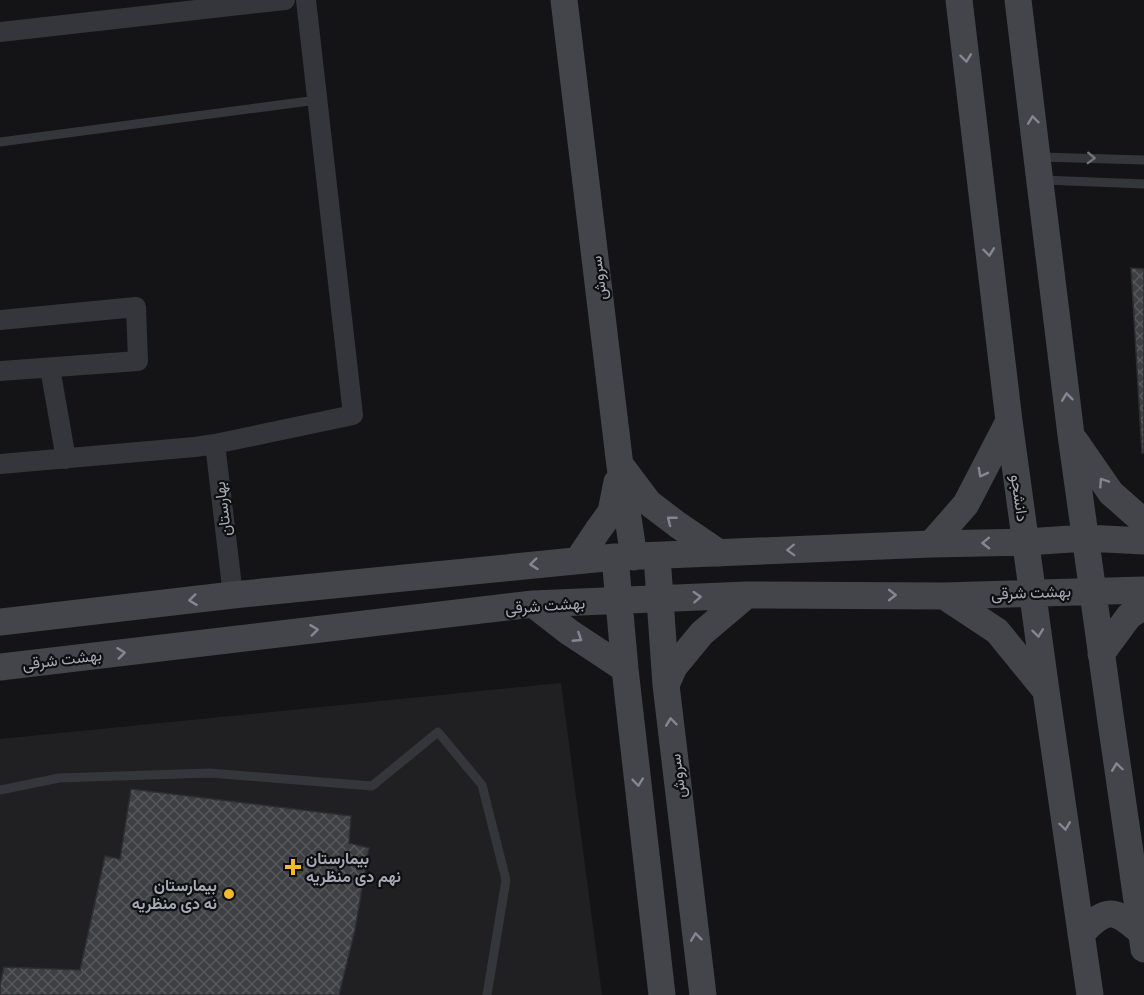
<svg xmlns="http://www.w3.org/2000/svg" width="1144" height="995" font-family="Ubuntu,Vazirmatn,sans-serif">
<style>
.built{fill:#202023}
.building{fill:url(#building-cross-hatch);stroke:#2e2e32;stroke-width:1.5}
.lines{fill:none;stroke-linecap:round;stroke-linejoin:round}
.lane{stroke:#35363b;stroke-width:9}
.street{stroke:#35363b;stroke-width:20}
.secondary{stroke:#43454b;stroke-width:27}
.oneway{stroke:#838791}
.oneway2{stroke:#73767f}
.poi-dot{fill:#f4b92d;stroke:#0f0f11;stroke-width:2}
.labels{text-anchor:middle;stroke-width:4.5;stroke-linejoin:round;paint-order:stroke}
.street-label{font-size:16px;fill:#a5aab6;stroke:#0f0f11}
.poi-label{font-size:16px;font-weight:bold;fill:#a5aab6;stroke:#0f0f11;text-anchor:start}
</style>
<defs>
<pattern id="building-cross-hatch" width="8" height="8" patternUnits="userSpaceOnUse" patternTransform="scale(1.5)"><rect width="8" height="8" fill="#3e3f43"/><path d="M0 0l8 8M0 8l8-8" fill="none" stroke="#57585c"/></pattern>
</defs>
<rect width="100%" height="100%" fill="#141416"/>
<path class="built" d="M561 683 602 995H0V739Z"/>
<path class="building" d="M1131 268 1144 269V453H1142Z
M131 789 351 816 349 843 369 848 355 930 339 995H0V985L4 967 80 970 105 856 120 859Z"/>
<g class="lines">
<path class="lane" d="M0 142 317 100
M1040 157 1144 160
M1043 180 1144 184
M0 790 59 778 210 773 372 786 438 732 482 785 506 880 487 995"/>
<path class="street" d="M0 32 285 0
M0 320 136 307 138 361 0 371
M50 368 66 459
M215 444 353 415 306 0
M0 464 195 447 215 444 233 595"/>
<path class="secondary" d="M564 0 620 466 634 557
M959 0 1009 421 1046 691 1090 995
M1018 0C1036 145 1052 290 1071 435 1094 606 1119 778 1144 949
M1075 441 1111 493 1144 522
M622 467 649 503 678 525 719 553
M931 544 966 504 1009 421
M657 556 666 685 703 995
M615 557 625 669 662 995
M578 560 598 530 611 512 617 482
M944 596 997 631 1046 691
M533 604 569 632 625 669
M0 622 233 595 615 557 931 544 1026 542 1086 538 1144 541
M1101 654 1129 616 1144 606
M0 667 533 604 747 595 944 596 1144 590
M666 685 674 667 702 633 747 595
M1081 934C1107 906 1115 909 1142 933"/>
</g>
<defs><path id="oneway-chevron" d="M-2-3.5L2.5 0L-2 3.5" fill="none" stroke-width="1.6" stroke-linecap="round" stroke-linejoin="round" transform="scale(1.5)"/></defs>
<g class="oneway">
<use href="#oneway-chevron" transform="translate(966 58) rotate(83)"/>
<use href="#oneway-chevron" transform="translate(1033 120) rotate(-97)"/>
<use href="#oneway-chevron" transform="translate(989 252) rotate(83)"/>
<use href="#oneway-chevron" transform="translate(1067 397) rotate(-97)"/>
<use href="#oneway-chevron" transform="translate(982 473) rotate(118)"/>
<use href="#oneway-chevron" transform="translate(1103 482) rotate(-124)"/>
<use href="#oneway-chevron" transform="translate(671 520) rotate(-142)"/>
<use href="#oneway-chevron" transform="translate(986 543) rotate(179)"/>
<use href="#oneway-chevron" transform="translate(791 550) rotate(178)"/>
<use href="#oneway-chevron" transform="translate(534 564) rotate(174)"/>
<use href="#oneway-chevron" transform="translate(892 595)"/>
<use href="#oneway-chevron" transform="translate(697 597) rotate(-3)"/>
<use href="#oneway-chevron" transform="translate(193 600) rotate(173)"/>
<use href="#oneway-chevron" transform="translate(314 630) rotate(-7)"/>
<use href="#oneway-chevron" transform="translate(1038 633) rotate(83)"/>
<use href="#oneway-chevron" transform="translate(578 638) rotate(33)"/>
<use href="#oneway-chevron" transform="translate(121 653) rotate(-7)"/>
<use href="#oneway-chevron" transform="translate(671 722) rotate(-97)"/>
<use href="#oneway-chevron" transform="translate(1117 767) rotate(-98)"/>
<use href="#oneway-chevron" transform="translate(638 782) rotate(84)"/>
<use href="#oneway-chevron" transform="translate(1065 826) rotate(82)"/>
<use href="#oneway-chevron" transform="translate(696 937) rotate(-97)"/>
</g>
<use class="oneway2" href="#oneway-chevron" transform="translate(1091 158) rotate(2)"/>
<g class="poi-dot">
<path d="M290 858h6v6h6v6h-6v6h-6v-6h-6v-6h6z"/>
<circle cx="229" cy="894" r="6"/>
</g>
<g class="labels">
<g class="street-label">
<text transform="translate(598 278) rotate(-97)" y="6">سروش</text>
<text transform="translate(1020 498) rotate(82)" y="6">دانشجو</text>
<text transform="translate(222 509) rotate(-97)" y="6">بهارستان</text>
<text transform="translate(1031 592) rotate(-2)" y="6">بهشت شرقی</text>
<text transform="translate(545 605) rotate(-4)" y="6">بهشت شرقی</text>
<text transform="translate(62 659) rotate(-7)" y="6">بهشت شرقی</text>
<text transform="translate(677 776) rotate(-97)" y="6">سروش</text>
</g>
<g class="poi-label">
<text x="306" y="864">بیمارستان<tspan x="306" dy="18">نهم دی منظریه</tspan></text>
<text x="217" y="891" text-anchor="end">بیمارستان<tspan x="217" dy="18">نه دی منظریه</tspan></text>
</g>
</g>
</svg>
